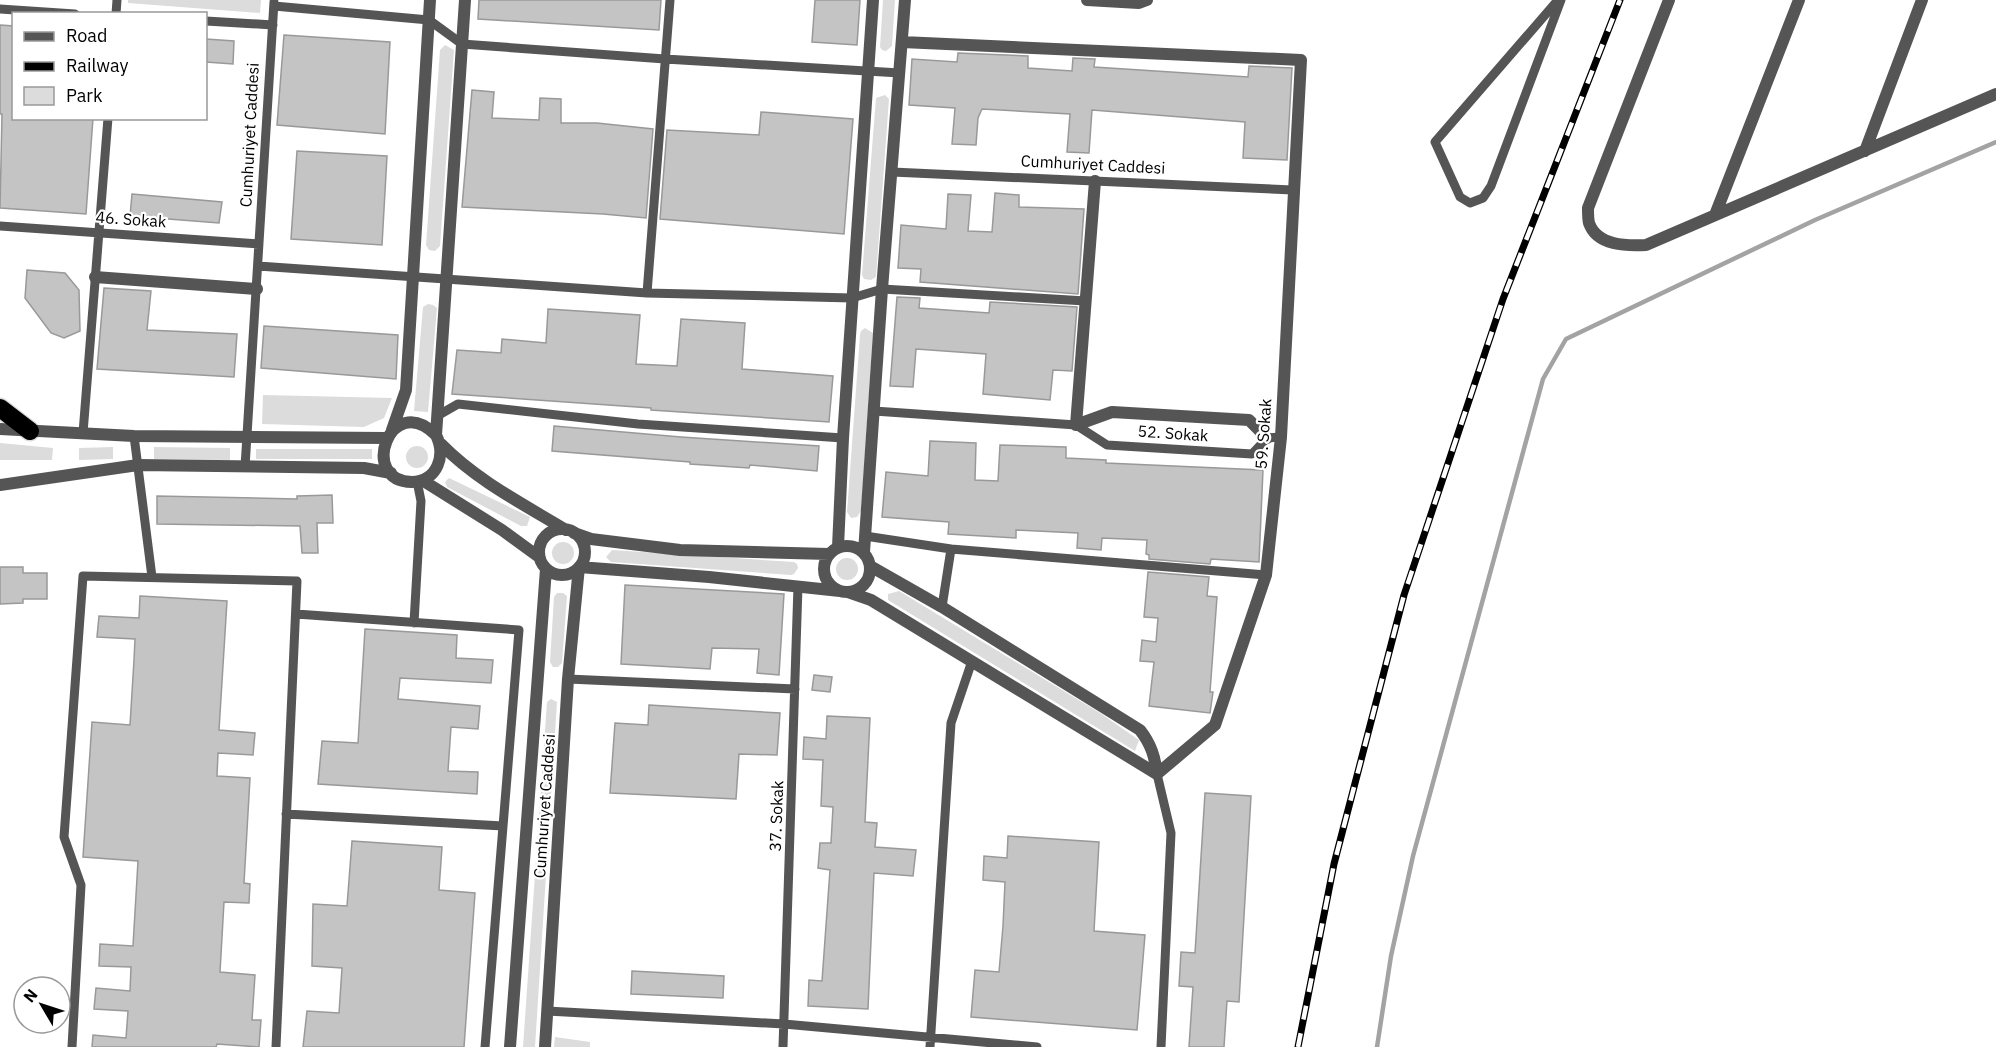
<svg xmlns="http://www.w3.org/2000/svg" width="1996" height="1047" font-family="'IBM Plex Sans',sans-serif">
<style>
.green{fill:#dcdcdc}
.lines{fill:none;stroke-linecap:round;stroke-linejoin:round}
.stream{stroke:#a3a3a3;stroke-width:4.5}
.building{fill:#c4c4c4;stroke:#999;stroke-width:1.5}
.highway-casing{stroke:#dbdbdb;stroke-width:21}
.lane{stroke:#555;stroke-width:9}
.street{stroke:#555;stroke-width:12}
.highway{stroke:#000;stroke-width:18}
.rail-casing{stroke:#000;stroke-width:7}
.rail{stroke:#fff;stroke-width:4.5;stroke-dasharray:14;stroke-linecap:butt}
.labels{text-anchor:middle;stroke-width:4.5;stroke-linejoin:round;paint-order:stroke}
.street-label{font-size:16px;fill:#000;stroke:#fff}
</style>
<rect width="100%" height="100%" fill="#fff"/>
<path class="green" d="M128 0H261L260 13 128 3Z
M883 0H895L892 46 886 51 882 50 880 47Z
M445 45 454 50 440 246 435 251 429 250 426 245 440 50Z
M885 95 889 99 876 277 871 280 864 279 862 275 876 98Z
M428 304 433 305 437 308 428 412 414 411 423 307Z
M865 328 873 333 861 511 857 517 851 518 847 512 860 335 861 331Z
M263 395 392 398 384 418 364 427 262 424Z
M0 443 53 448 52 460H0Z
M406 457a11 11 0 1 1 22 0a11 11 0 1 1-22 0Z
M113 447V459L79 460V448Z
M154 447 230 448V460L154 459Z
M256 449H372V459H256Z
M449 478 530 517 527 526H521L447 487 445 482Z
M552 553a11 11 0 1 1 22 0a11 11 0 1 1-22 0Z
M612 550 794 562 797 564 798 568 794 574 791 575 611 562 606 557Z
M836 569a11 11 0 1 1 22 0a11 11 0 1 1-22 0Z
M899 591 1100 713 1139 740 1135 751 888 600V594Z
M557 593H563L567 596 562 663 558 667H553L550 662 554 597Z
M551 699 557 702 535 1047H523L547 702Z
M555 1037 590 1042V1047H554Z"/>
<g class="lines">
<path class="stream" d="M1377 1047 1391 956 1413 856 1543 379 1566 339 1815 220 1996 142"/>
</g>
<path class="building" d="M479 0H661L659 30 478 19Z
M815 0H860L857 45 812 42Z
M0 25 14 26V118H93L86 214 0 208 2 114H0Z
M284 35 390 42 385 134 277 125Z
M206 39 234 41 233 64 206 62Z
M958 53 1028 56V68L1072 71 1073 58 1095 59 1094 67 1248 77 1249 66 1292 68 1287 160 1243 158 1245 122 1092 110 1089 153 1067 152 1070 114 982 109 978 118 976 145 952 144 955 108 909 105 912 59 957 62Z
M472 90 494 92 492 118 539 120 540 98 561 99V123H597L653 129 646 218 603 214 462 207Z
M761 112 853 119 844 234 660 219 667 130 759 135Z
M297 151 387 156 382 245 291 239Z
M995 193 1019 195V207L1084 209 1078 294 920 282 921 269 898 268 901 225 946 229 948 194 971 195 968 231 992 232Z
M132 194 222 202 219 223 130 216Z
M27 270 65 273 79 290 80 331 64 338 51 333 25 298Z
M104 288 151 291 147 330 237 334 234 377 97 369Z
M897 297 920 298 919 308 989 313 990 302 1077 307 1072 371 1053 370 1050 400 983 394 986 354 916 349 913 387 890 386Z
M548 309 640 315 636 364 677 366 681 319 745 323 742 369 833 376 829 422 651 410V408L452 394 457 350 501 353 502 339 546 343Z
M264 326 398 335 396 379 261 368Z
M554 426 681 437 819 446 817 471 750 465 749 468 690 464V462L552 451Z
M930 441 976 443 975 480 998 481 1000 445 1066 447V458L1106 460V463L1263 470 1259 562 1211 559 1210 564 1149 559V555L1146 554 1147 540 1102 538 1101 550 1077 548 1078 533 1016 530V538L948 534 949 522 882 517 886 472 928 476Z
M332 495 333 523H317L318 553H302L300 526 157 524V496L297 499V496Z
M0 567H23V573H47V599H23V603L0 604Z
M1148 572 1209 577 1207 596 1217 597 1210 692H1213L1210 713 1149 706 1154 662 1140 661 1142 640 1156 642 1158 618 1144 617Z
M625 585 784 594 779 675 757 673 759 649 712 648 710 669 621 664Z
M140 596 227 601 219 730 255 733 253 755 218 753 217 776 250 778 244 883 250 884 249 903 224 902 220 972 255 975 252 1020H261L259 1047 217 1044 216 1047H92L93 1035 126 1038 128 1011 94 1009 96 988 130 991 131 967 99 966 100 944 133 946 138 861 83 857 92 722 130 725 134 660 135 639 97 637 99 616 139 618Z
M365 629 457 635 456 658 493 660 491 683 400 678 398 699 480 706 478 729 451 727 448 771 478 772 477 794 318 784 322 741 358 743Z
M814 675 832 677 830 692 812 690Z
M649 705 780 713 777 755 739 754 736 799 610 793 615 723 648 725Z
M827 716 870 718 865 822 877 823 875 847 916 850 913 876 874 873 868 1009 808 1006 809 980 822 981 830 870 818 868 820 843H831L833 807 821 806 823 760 803 759 804 737 826 739Z
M1205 793 1251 796 1239 1002 1227 1001 1224 1047H1189L1193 987 1179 986 1181 952 1195 953Z
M1008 836 1099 842 1094 931 1145 935 1137 1030 971 1017 975 970 999 972 1003 926 1005 882 983 880 984 856 1007 858Z
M352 841 442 847 439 890 475 893 464 1047H303L307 1011 339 1013 342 968 312 966 313 904 347 906Z
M632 971 724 976 723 998 631 994Z"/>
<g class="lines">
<defs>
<path id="highway" d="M0 408 30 431"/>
</defs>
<use href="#highway" class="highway-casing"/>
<path class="lane" d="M1558 0 1435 142 1460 197 1470 203 1483 198 1491 186 1561 0
M274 6 429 20 462 44 665 59 900 73
M0 9 75 14
M116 14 117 0
M206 21 273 25
M892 172 1293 190
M0 226 259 244
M258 266 647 293 852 298 882 289 1086 301
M647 293 670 0
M874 411 1076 425 1107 445 1252 454 1267 438 1281 437
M437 416 458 404 638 424 843 438
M83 433 108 118
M134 436 152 577
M245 467 274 2
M865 536 951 549 1266 575
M942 607 951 549
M296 614 519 630 485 1047
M414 623 421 501 417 481
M568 679 795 689
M1157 774 1171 833 1161 1047
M286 814 503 826
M547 1011 784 1024 1037 1047
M72 1047 81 885 64 837 83 576 297 581 276 1047
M783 1047 798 586
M930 1047 951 723 972 661"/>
<path class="street" d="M1087 0 1139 3 1147 0
M1669 0 1588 208C1588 213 1588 219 1589 223 1597 246 1627 246 1646 245L1996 94
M902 42 1301 60 1281 437 1266 575 1215 725 1157 774
M1865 151 1922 0
M1095 181 1076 425 1112 412 1249 420 1267 438
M1715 215 1799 0
M95 277 257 289
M0 429 134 436 386 438
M392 430 406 390 430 0
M436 435C390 389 358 482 412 482 438 481 446 455 436 435L465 0
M441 444C476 480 523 504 566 530
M422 480 502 530 539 557
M0 485 138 465 364 468 391 473
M539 552a23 23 0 1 1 46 0a23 23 0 1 1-46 0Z
M574 533 591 539 680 550 829 554
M824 569a23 23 0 1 1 46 0a23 23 0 1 1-46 0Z
M838 547 843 438 873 0
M864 552 882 289 905 0
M870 566 942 607 1140 730C1151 744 1155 757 1157 774
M848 592 871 600 1157 774
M510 1047 546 569
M545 1047 568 679 579 567 709 577 840 591"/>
<use href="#highway" class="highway"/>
<defs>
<path id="rail" d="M1298 1047 1334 864 1404 595 1503 299 1620 0"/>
</defs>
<use href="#rail" class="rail-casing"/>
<use href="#rail" class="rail"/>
</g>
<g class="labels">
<g class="street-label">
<text transform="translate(249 135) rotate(-87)" y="6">Cumhuriyet Caddesi</text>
<text transform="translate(1093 164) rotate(3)" y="6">Cumhuriyet Caddesi</text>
<text transform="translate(131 219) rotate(4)" y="6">46. Sokak</text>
<text transform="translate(1173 433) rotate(4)" y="6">52. Sokak</text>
<text transform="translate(1263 434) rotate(-86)" y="6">59. Sokak</text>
<text transform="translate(544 806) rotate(-86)" y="6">Cumhuriyet Caddesi</text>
<text transform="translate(776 816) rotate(-88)" y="6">37. Sokak</text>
</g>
</g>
<rect x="12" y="12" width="195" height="108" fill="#ffffff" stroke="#999999" stroke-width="1.5"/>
<rect x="24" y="32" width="30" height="9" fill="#555555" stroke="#999999" stroke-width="1.5"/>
<text x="66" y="42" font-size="18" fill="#000000">Road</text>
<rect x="24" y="62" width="30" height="9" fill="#000000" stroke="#999999" stroke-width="1.5"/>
<text x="66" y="72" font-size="18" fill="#000000">Railway</text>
<rect x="24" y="87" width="30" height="18" fill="#dcdcdc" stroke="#999999" stroke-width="1.5"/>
<text x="66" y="102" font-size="18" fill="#000000">Park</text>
<g transform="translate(42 1005) rotate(309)"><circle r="28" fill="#ffffff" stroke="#999999" stroke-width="1.5"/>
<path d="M0-4.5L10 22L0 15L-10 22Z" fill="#000000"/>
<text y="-9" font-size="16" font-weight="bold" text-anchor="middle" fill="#000000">N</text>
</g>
</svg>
